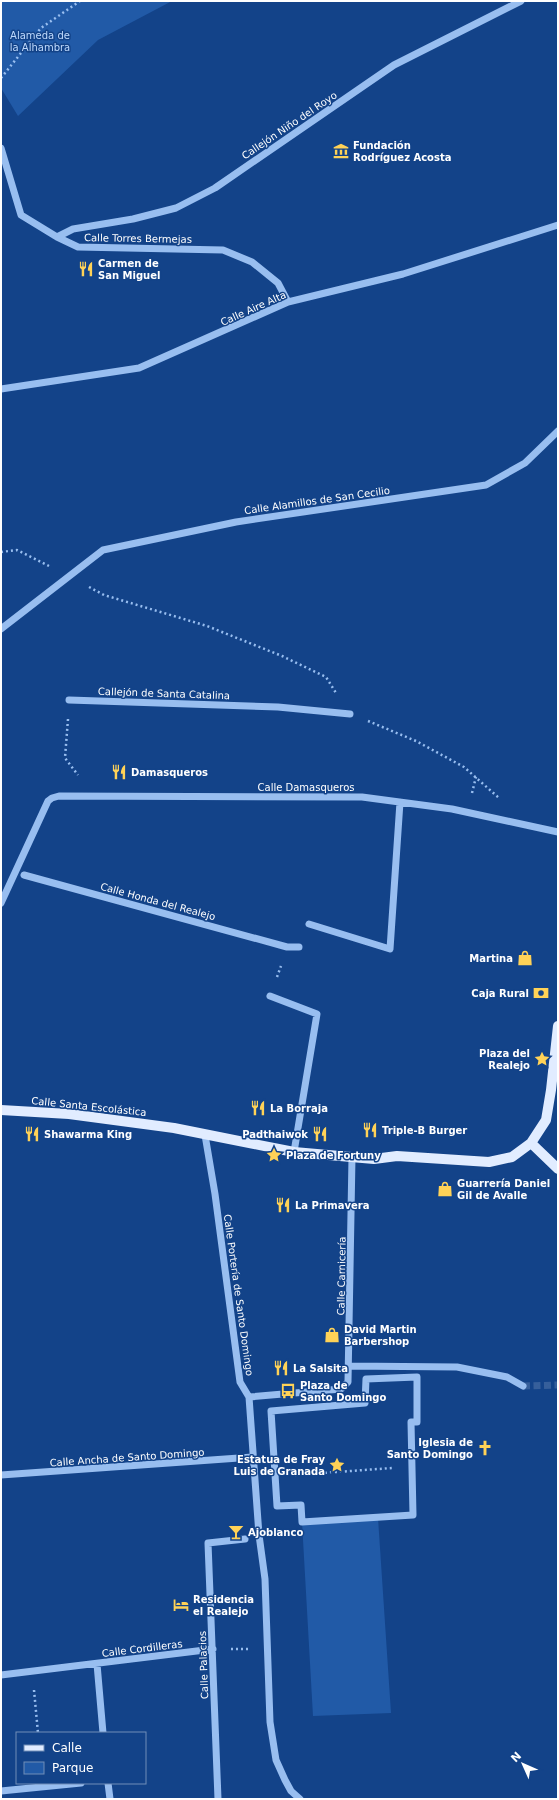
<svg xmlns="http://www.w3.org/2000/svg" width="559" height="1800" font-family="'DejaVu Sans',sans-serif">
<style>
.green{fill:#215aa7}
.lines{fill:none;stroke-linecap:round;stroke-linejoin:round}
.minor-tunnel{stroke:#365f9b;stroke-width:7;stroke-dasharray:7 3.5;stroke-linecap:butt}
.path{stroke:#98bef0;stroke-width:2.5;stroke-dasharray:2 3;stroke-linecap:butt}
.minor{stroke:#98bef0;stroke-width:7}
.major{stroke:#e1ecff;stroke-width:10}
.labels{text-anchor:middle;stroke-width:3;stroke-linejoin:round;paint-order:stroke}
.park-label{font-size:10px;fill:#bed9fc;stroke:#134389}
.street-label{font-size:10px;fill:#fff;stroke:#134389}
.poi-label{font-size:10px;font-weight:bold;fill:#fff;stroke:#134389;text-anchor:start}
</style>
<rect width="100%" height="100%" fill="#134389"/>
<path class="green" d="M1 1H172L98 40 18 116 1 88Z
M378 1518 391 1713 313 1716 302 1522Z"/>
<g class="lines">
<path class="minor-tunnel" d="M523 1386 558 1385"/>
<path class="path" d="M1 78 41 28 80 1
M1 552 17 550 49 566
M89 587 104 595 207 626 282 656 326 677 336 693
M68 719 65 758 78 775
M368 721 416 741 464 767 499 798
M472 793 476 777
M277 977 281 966
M295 1475 392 1468
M231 1649H248
M34 1690 38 1733"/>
<path class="minor" d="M1 148 21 215 57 237 78 247 223 250 252 262 278 283 288 302
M57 237 73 229 133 219 176 208 215 188 394 65 521 1
M1 389 139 368 288 302 403 274 558 225
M1 629 103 550 236 522 486 485 525 463 558 431
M69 700 278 707 350 714
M24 875 287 947H299
M1 903 48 801 52 798 59 796 362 797 452 809 558 832
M309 924 390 949 400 802
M270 996 317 1014 294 1152
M205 1135 215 1194 240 1382 249 1397 259 1535 265 1579 270 1722 276 1760 285 1780 291 1791 300 1799
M349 1366 457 1367 507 1377 523 1386
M417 1377V1422H411L413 1515 302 1522 301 1505 277 1506 271 1411 365 1403 366 1379Z
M249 1397 341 1389 348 1382 352 1157
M1 1475 253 1457
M97 1664 103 1733
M1 1675 213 1649
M108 1783 110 1799
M1 1791 81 1783
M218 1799 208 1543 245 1539"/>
<path class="major" d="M1 1110 69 1114 174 1128 294 1152 374 1159 397 1156 489 1162 512 1157 531 1143 546 1120 551 1090 558 1026
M531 1143 558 1169"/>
</g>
<defs>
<symbol id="museum-bare" viewBox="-9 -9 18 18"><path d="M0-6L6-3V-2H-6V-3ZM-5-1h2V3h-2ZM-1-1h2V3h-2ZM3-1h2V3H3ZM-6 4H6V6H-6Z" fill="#ffd257" stroke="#134389" stroke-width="2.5" paint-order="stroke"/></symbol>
<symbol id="restaurant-bare" viewBox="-9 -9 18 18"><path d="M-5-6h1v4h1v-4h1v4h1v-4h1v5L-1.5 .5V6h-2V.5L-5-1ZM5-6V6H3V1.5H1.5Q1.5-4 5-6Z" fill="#ffd257" stroke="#134389" stroke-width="2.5" paint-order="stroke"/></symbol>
<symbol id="shop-bare" viewBox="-9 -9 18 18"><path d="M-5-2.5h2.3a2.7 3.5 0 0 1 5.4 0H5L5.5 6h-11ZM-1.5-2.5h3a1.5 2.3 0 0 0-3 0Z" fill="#ffd257" stroke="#134389" stroke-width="2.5" paint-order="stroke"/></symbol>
<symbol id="bank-bare" viewBox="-9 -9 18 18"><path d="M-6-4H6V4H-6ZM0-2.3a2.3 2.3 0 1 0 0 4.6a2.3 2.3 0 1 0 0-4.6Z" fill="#ffd257" stroke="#134389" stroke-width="2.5" paint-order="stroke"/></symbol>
<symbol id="sight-bare" viewBox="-9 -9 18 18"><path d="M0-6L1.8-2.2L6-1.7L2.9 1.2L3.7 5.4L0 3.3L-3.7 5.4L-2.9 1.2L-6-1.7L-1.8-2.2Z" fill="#ffd257" stroke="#134389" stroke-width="2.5" paint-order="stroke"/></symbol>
<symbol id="bus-bare" viewBox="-9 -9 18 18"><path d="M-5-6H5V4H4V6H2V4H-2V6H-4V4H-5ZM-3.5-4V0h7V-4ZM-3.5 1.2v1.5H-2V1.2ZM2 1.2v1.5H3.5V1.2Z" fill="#ffd257" stroke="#134389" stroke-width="2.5" paint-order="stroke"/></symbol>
<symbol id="church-bare" viewBox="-9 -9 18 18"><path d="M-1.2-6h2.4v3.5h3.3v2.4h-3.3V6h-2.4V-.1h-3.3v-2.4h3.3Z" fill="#ffd257" stroke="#134389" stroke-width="2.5" paint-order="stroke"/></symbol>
<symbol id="bar-bare" viewBox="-9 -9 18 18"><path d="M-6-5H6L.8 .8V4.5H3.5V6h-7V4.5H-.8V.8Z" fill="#ffd257" stroke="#134389" stroke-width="2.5" paint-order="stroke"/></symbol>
<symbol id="hotel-bare" viewBox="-9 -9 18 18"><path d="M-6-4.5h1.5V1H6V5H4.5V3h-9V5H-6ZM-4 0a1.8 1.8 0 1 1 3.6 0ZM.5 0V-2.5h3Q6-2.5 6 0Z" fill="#ffd257" stroke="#134389" stroke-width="2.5" paint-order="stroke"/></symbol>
</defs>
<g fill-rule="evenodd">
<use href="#museum-bare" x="330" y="140" width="22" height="22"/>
<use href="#restaurant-bare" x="75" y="258" width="22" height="22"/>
<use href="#restaurant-bare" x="108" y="761" width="22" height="22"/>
<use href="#shop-bare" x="514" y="947" width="22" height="22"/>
<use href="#bank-bare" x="530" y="982" width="22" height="22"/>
<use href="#sight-bare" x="531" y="1048" width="22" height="22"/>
<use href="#restaurant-bare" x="247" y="1097" width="22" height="22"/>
<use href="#restaurant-bare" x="359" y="1119" width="22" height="22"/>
<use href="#restaurant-bare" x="21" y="1123" width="22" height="22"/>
<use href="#restaurant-bare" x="309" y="1123" width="22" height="22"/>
<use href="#sight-bare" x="263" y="1144" width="22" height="22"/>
<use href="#shop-bare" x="434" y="1178" width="22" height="22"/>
<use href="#restaurant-bare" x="272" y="1194" width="22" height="22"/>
<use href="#shop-bare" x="321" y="1324" width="22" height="22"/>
<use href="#restaurant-bare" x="270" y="1357" width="22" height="22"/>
<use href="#bus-bare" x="277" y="1380" width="22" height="22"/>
<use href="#church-bare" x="474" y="1437" width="22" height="22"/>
<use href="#sight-bare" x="326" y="1454" width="22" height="22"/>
<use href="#bar-bare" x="225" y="1521" width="22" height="22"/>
<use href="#hotel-bare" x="170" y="1594" width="22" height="22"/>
</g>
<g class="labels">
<g class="park-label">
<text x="40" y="39">Alameda de<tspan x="40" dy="12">la Alhambra</tspan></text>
</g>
<g class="street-label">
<text transform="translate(289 125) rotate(-34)" y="4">Callejón Niño del Royo</text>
<text transform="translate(138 238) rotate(1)" y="4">Calle Torres Bermejas</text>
<text transform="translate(253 308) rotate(-24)" y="4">Calle Aire Alta</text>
<text transform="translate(317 500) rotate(-8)" y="4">Calle Alamillos de San Cecilio</text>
<text transform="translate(164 693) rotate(2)" y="4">Callejón de Santa Catalina</text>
<text x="306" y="791">Calle Damasqueros</text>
<text transform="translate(158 901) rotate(15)" y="4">Calle Honda del Realejo</text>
<text transform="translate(89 1106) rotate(6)" y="4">Calle Santa Escolástica</text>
<text transform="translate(341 1276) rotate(-89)" y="4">Calle Carnicería</text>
<text transform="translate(239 1295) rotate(82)" y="4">Calle Portería de Santo Domingo</text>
<text transform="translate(127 1457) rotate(-4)" y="4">Calle Ancha de Santo Domingo</text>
<text transform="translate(142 1648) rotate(-7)" y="4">Calle Cordilleras</text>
<text transform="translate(203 1665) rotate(-92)" y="4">Calle Palacios</text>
</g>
<g class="poi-label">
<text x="353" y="149">Fundación<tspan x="353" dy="12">Rodríguez Acosta</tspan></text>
<text x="98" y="267">Carmen de<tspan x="98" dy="12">San Miguel</tspan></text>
<text x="131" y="776">Damasqueros</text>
<text x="513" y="962" text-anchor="end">Martina</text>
<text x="529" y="997" text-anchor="end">Caja Rural</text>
<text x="530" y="1057" text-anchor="end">Plaza del<tspan x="530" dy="12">Realejo</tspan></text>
<text x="270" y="1112">La Borraja</text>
<text x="382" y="1134">Triple-B Burger</text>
<text x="44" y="1138">Shawarma King</text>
<text x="308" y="1138" text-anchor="end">Padthaiwok</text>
<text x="286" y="1159">Plaza de Fortuny</text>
<text x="457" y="1187">Guarrería Daniel<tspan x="457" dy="12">Gil de Avalle</tspan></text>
<text x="295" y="1209">La Primavera</text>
<text x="344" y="1333">David Martin<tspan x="344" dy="12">Barbershop</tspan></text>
<text x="293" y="1372">La Salsita</text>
<text x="300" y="1389">Plaza de<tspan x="300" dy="12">Santo Domingo</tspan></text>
<text x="473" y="1446" text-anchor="end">Iglesia de<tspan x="473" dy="12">Santo Domingo</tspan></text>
<text x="325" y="1463" text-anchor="end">Estatua de Fray<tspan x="325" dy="12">Luis de Granada</tspan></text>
<text x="248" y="1536">Ajoblanco</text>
<text x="193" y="1603">Residencia<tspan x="193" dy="12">el Realejo</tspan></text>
</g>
</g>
<rect width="559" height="1800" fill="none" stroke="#ffffff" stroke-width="4"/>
<rect x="16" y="1732" width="130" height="52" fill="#134389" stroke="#718eb8"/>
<rect x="24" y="1745" width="20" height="6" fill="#e1ecff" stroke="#718eb8"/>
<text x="52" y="1752" font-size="12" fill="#ffffff">Calle</text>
<rect x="24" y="1762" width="20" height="12" fill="#215aa7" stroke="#718eb8"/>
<text x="52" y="1772" font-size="12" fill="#ffffff">Parque</text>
<g transform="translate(523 1764) rotate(315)" stroke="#134389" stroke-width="3" paint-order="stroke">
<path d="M0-3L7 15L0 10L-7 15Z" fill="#ffffff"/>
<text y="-6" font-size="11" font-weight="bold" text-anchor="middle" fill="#ffffff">N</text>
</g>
</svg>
